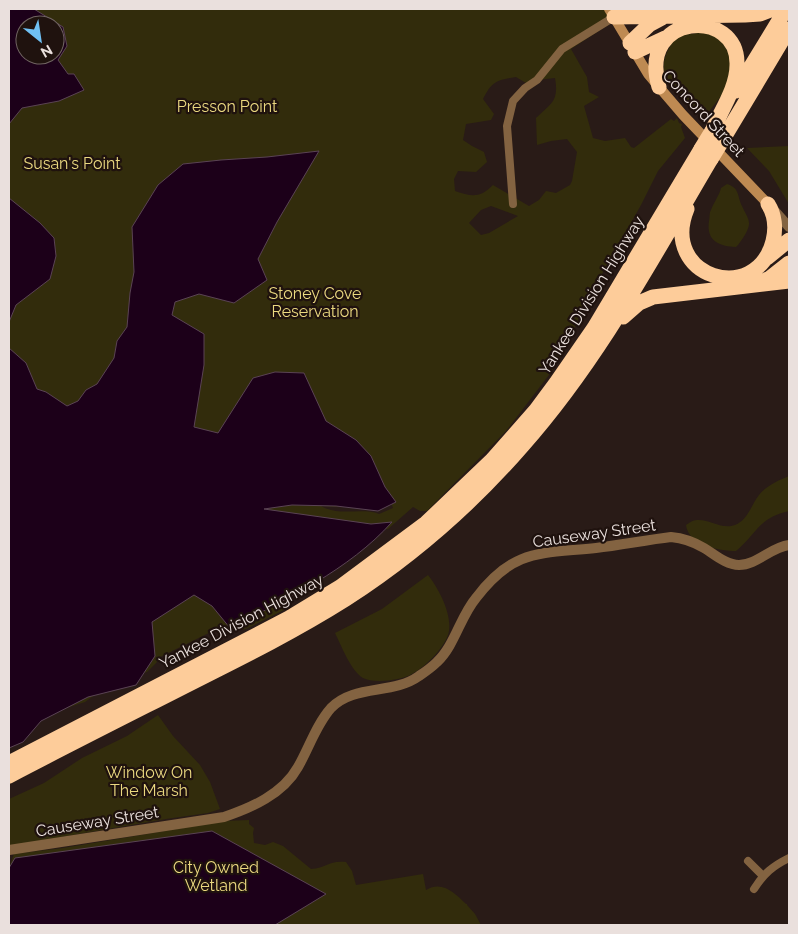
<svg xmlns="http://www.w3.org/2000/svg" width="798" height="934" font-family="Raleway,sans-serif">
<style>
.green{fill:#322c0c;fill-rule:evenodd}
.water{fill:#1c0019;stroke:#5a4354;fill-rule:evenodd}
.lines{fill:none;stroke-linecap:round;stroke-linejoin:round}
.minor{stroke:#836341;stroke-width:8}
.tertiary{stroke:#836341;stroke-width:10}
.secondary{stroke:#be8a52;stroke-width:10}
.motorway{stroke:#fdcc9a;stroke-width:15}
.motorway-bridge{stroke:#fdcc9a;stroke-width:15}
.labels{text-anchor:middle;stroke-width:4.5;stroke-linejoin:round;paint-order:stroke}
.park-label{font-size:16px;fill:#ebd980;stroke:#1f120e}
.street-label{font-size:16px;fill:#eae0dd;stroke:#1f120e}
</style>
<rect width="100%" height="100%" fill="#291b17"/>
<path class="green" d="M9 9H605L609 16 608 25 571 49 587 77 589 92 599 97 584 106 593 138 605 141 625 138 631 147 634 148 671 119 674 121 677 118 679 123 682 124 681 127 685 138 658 171 641 205 585 304 571 337 552 371 506 431 427 511H420L413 507 388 529H383L292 588 286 603V609L246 629 232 631 225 625 156 659 157 662 147 672 114 681 85 702 60 710 81 413 50 407 9 361V110L55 55V25ZM516 77 526 83 537 80 555 78C559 101 552 103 536 118L537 145 551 141 567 139 577 152 572 181 570 185 556 193 546 191 539 200 529 206 493 185C480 198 472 197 455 191L454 179 458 171 476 172 487 162 484 152 472 146 463 140 466 124 491 120 494 114 483 99C492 81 497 80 516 77ZM491 206 518 216 489 233 481 235 469 223 481 210ZM388 502 392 505 393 508 379 514C362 507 340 517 321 506L337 507Z
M702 31 720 39 729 53 732 65 725 91 707 114C695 111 688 103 680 94 676 89 670 85 667 79 658 63 669 45 680 34H693Z
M789 146V204L769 171 747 148Z
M727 184C740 188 737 196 742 206 749 221 753 222 743 238 740 242 739 244 736 247 719 246 706 241 709 221 710 218 709 213 711 210 714 202 719 196 721 188Z
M789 476V511C758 518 757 534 736 551 719 551 688 545 686 525 689 523 693 520 697 520 710 519 722 530 735 525 748 520 751 505 759 495 766 486 779 480 789 476Z
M428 575C439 589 454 617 448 635 443 649 425 667 412 674 402 680 374 684 363 678 351 671 341 645 335 633L382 609Z
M158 715 173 736 200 765 210 782 220 809 208 813 166 819 9 846V799L44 783 82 758 127 736Z
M249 820V824L254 828 253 833 254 843 265 845 273 842 283 846 311 869C327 868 329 860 346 862L352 871 356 885 423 874 426 890C442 880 455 893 466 904H467V905L475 914 481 925H9V868L14 854 63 848 225 821Z"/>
<path class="water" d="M9 9H34L63 27 67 46 58 60 68 74H74L84 90 59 101 22 108 9 124ZM25 25H55V55H25Z
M319 151 277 222 258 259 267 280 234 303 199 294 175 302 172 315 204 334V365L194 427 218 433 253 378 275 372 304 373 326 421 356 440 371 456 385 487 396 502 378 511 336 506 292 505 264 509 371 524 392 522C349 570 287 599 230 628L212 606 194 595 152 622 155 656 136 685 88 697 41 721 23 742 9 748V348L26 363 37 389 46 392 67 406 78 401 86 390 97 384 114 358 117 341 127 327 130 293 134 272 132 227 158 185 183 164 221 160 267 157Z
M9 198 40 223 54 238 56 256 50 279 16 305 9 322Z
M212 831 326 894 275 925H9V868L15 858Z"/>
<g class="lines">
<path class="minor" d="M513 204 507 126 513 101 525 88 537 80 562 49 614 17
M748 861 762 875
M754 889C764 873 773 866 789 858"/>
<path class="tertiary" d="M773 209 789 227
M9 850 224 817C251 808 283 794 298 767 309 748 316 725 331 708 354 684 393 695 419 676 425 672 431 668 437 662 455 645 460 617 476 598 514 548 540 554 596 548 621 545 646 540 671 537 682 538 694 542 704 548 714 554 726 565 739 565 757 565 771 547 789 545"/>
<path class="secondary" d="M609 9 648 74 659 87 683 115 768 204"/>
<path class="motorway" d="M614 17 745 15 760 14 773 9
M630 43 649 25 662 18
M635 52 665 38
M659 87C637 12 739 7 737 65 737 87 722 109 713 129
M736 91 786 9
M722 141 789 29
M687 209C659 277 756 307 773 241 776 229 775 215 768 204
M767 258 789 240
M761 282 770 278 789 263
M623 317 639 303 653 297 789 281
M9 763 289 618 340 587 426 523 492 460 536 410 556 383 594 328 701 149
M9 776C70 744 132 713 193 682 245 656 297 630 346 599 411 557 472 504 523 445 599 359 653 257 711 159"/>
<path class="motorway-bridge" d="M701 149 712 131
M711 159 722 141"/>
</g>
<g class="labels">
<g class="park-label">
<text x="227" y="112">Presson Point</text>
<text x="72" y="169">Susan's Point</text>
<text x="315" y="299">Stoney Cove<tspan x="315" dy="18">Reservation</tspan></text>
<text x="149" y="778">Window On<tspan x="149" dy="18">The Marsh</tspan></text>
<text x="216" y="873">City Owned<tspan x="216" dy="18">Wetland</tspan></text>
</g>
<g class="street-label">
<text transform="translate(704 113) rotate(47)" y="6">Concord Street</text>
<text transform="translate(591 295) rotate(-58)" y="6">Yankee Division Highway</text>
<text transform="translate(594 533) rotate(-8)" y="6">Causeway Street</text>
<text transform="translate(241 621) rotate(-28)" y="6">Yankee Division Highway</text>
<text transform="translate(97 821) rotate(-9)" y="6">Causeway Street</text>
</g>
</g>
<rect width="798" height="934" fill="none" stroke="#eae0dd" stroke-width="20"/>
<g transform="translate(40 40) rotate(150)"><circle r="24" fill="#1f120e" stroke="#706461"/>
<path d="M0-4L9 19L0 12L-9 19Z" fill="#70c1f4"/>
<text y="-8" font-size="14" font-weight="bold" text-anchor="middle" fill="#eae0dd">N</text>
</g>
</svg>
